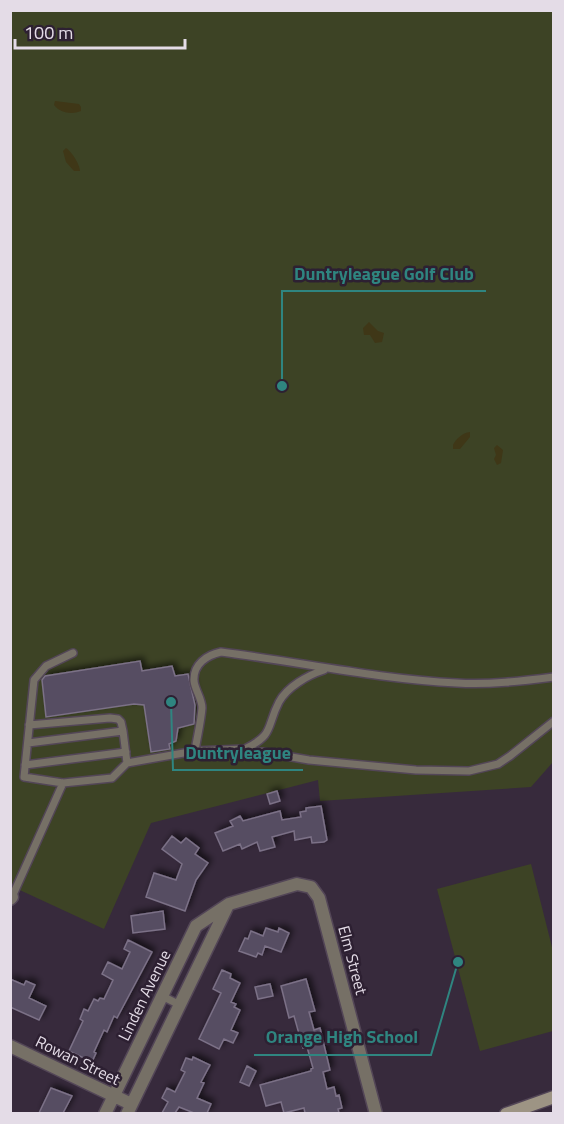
<svg xmlns="http://www.w3.org/2000/svg" width="564" height="1124" font-family="'Titillium Web',sans-serif">
<style>
.green{fill:#3d4325}
.sand{fill:#3f3717}
.building{fill:#574d62;stroke:#7b7187;stroke-width:1.5;filter:url(#shadow)}
.lines{fill:none;stroke-linecap:round;stroke-linejoin:round}
.lane-casing{stroke:#534657;stroke-width:10}
.street-casing{stroke:#534657;stroke-width:15}
.secondary-casing{stroke:#534657;stroke-width:15}
.lane{stroke:#767066;stroke-width:7}
.street{stroke:#767066;stroke-width:12}
.secondary{stroke:#9d9484;stroke-width:12}
.labels{text-anchor:middle;stroke-width:5;stroke-linejoin:round;paint-order:stroke}
.street-label{font-size:16px;fill:#e4dce7;stroke:#2d2032}
.leader{fill:none;stroke:#2f8580;stroke-width:2}
.callout-dot{fill:#2f8580;stroke:#2d2032;stroke-width:2}
.callout-label{font-size:18px;text-anchor:middle;font-weight:bold;fill:#2f8580;stroke:#2d2032;stroke-width:5;stroke-linejoin:round;paint-order:stroke}
</style>
<defs>
<filter id="shadow"><feDropShadow dx="3.5" dy="-3.5" stdDeviation="3" flood-color="#0009"/></filter>
</defs>
<rect width="100%" height="100%" fill="#372a3c"/>
<path class="green" d="M11 11H553V762L531 787 320 801 318 780 151 823 104 929 11 886Z
M531 864 553 951V1031L480 1051 437 889Z"/>
<path class="sand" d="M55 101 79 104 81 107V111C72 115 60 113 54 105Z
M66 148C71 151 80 164 80 171H74L66 162 63 151Z
M369 322 378 331 384 333 382 342 375 343 370 335H364L363 328Z
M470 432V437L460 449H453V445C456 439 462 433 470 432Z
M497 445 503 450 501 463 497 465 494 459 496 455 494 448Z"/>
<path class="building" d="M140 661 142 671 172 666 175 676 188 674 195 705 194 724 178 728 176 741 169 744 170 749 151 752 144 705 134 704 46 717 42 680 45 676Z
M277 791 280 801 270 804 267 794Z
M321 806 327 840 324 842 312 843 311 837 295 840 294 831 272 837 275 847 260 851 257 842 242 849 240 844 223 851 215 833 233 826 230 821 240 816 243 821 280 811 282 820 301 817 300 812 306 811V808Z
M172 836 181 843 186 838 199 848 195 854 208 863 196 880 185 911 146 897 154 873 176 880 182 864 162 849Z
M163 911 165 929 133 933 131 916Z
M266 928 278 932 279 928 289 933 281 952 265 946 262 955 258 953 256 957 239 951 245 938 248 939 251 931 263 936Z
M128 940 152 952 117 1018 114 1016 107 1032 104 1030 94 1052 96 1053 92 1062 69 1051 83 1021 80 1019 84 1009 88 1011 94 999 98 1001 100 998 104 999 113 980 102 974 108 962 122 969 130 952 124 949Z
M222 970 231 974 230 978 240 983 231 1002 236 1004 234 1007 240 1010 231 1030 238 1033 233 1043 224 1039 219 1049 199 1039 221 993 213 989Z
M10 979 24 985 26 981 35 985 29 998 46 1006 39 1020 10 1007Z
M306 979 315 1011 309 1012 314 1030 320 1028 330 1070 323 1072 327 1089 334 1087 336 1096 339 1095 342 1108 338 1109 339 1113H305L304 1108 284 1113 281 1102 266 1106 260 1085 311 1071V1069L313 1068 307 1047 303 1048 294 1016 289 1018 281 986Z
M270 984 273 996 258 999 255 987Z
M193 1057 210 1065 201 1082 204 1083 197 1098 211 1104 207 1113H194L179 1107 175 1113H162L168 1102 162 1098 167 1088 175 1092 185 1072 181 1070 186 1058 192 1060Z
M247 1066 256 1071 249 1086 240 1082Z
M51 1088 72 1096 63 1113H39Z"/>
<g class="lines">
<defs>
<path id="lane" d="M73 653 46 666 34 680 24 777 63 783 112 778 127 763 195 751 245 749 309 760 416 770 469 771 498 764 510 756 554 721
M29 725 110 718 118 719 121 722 123 731
M28 743 123 731 127 763
M245 749C275 734 266 727 279 702 287 687 308 675 324 670
M195 751C197 737 201 722 202 708 202 699 195 690 194 681 193 664 207 655 221 652 300 662 378 679 457 683 489 685 522 681 554 677
M25 765 126 752
M12 897 63 783
M162 996 180 1005"/>
<path id="street" d="M10 899 12 897
M10 1046 131 1104
M105 1114 196 926 229 904 297 884 311 887 319 898 376 1114
M127 1114 228 905"/>
<path id="secondary" d="M506 1114 554 1097"/>
</defs>
<use href="#lane" class="lane-casing"/>
<use href="#street" class="street-casing"/>
<use href="#secondary" class="secondary-casing"/>
<use href="#lane" class="lane"/>
<use href="#street" class="street"/>
<use href="#secondary" class="secondary"/>
</g>
<g class="labels">
<g class="street-label">
<text transform="translate(353 960) rotate(75)" y="6">Elm Street</text>
<text transform="translate(144 995) rotate(-64)" y="6">Linden Avenue</text>
<text transform="translate(78 1060) rotate(26)" y="6">Rowan Street</text>
</g>
</g>
<path class="leader" d="M282 386L282 291H486M171 702L173 770H303M458 962L431 1055H254"/>
<g class="callout-dot">
<circle cx="282" cy="386" r="6"/>
<circle cx="171" cy="702" r="6"/>
<circle cx="458" cy="962" r="6"/>
</g>
<g class="callout-label">
<text x="384" y="280">Duntryleague Golf Club</text>
<text x="238" y="759">Duntryleague</text>
<text x="342" y="1043">Orange High School</text>
</g>
<rect width="564" height="1124" fill="none" stroke="#e4dce7" stroke-width="24"/>
<path d="M15 39v9h170v-9" fill="none" stroke="#e4dce7" stroke-width="3"/>
<text x="24" y="39" font-size="18" fill="#e4dce7" stroke="#2d2032" stroke-width="4.5" paint-order="stroke">100 m</text>
</svg>
